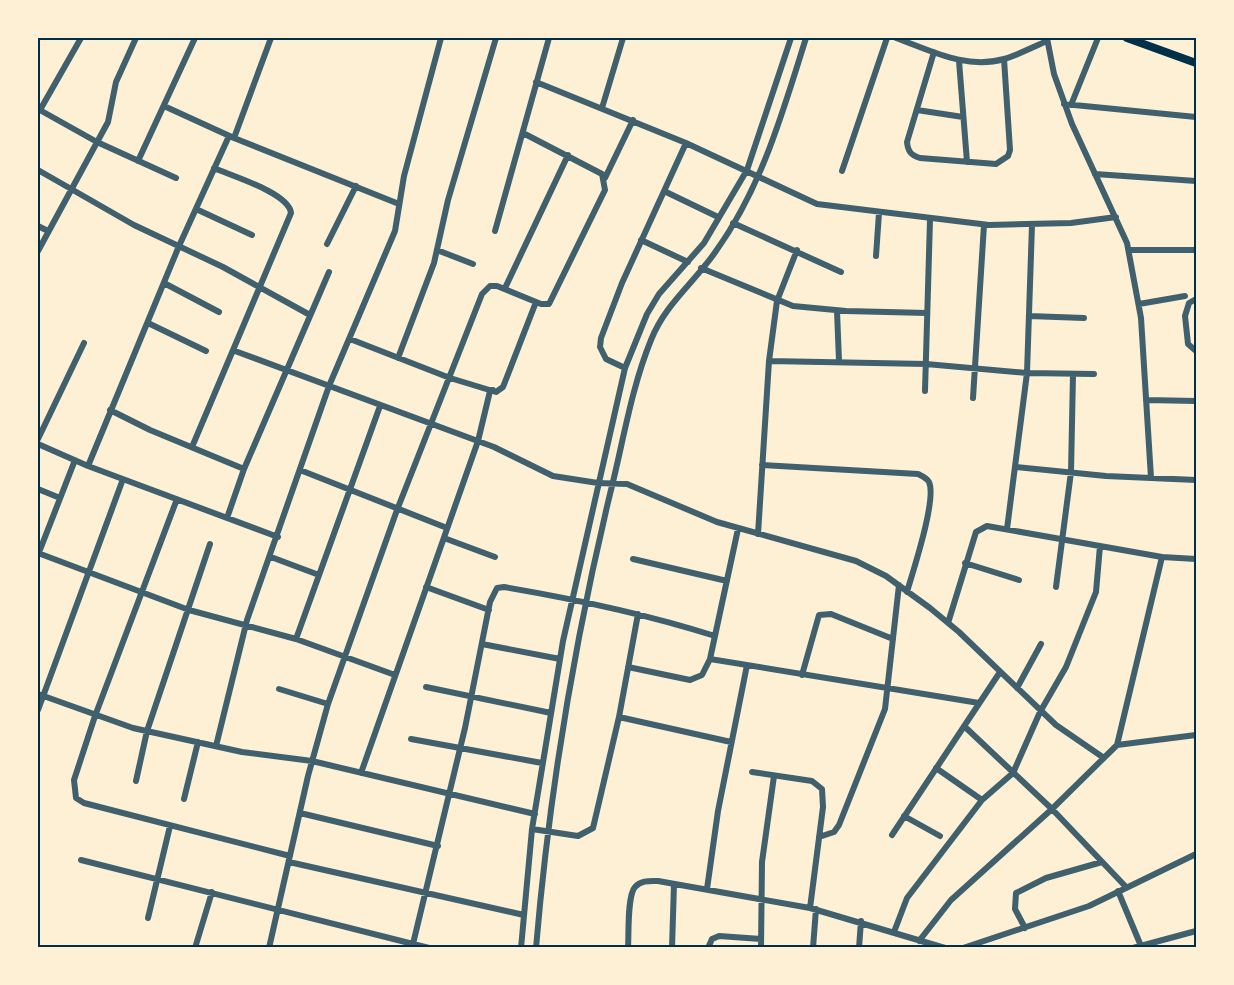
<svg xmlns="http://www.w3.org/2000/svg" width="1234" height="985" font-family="'Fira Sans',sans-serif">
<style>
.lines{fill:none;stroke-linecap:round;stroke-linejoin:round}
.minor{stroke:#3f606c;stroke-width:6}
.secondary{stroke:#003049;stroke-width:8}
.neatline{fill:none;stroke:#003049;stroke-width:2}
</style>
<rect width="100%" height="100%" fill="#fdf0d5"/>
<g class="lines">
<path class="minor" d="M896 38C930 50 966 70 1004 59 1018 55 1033 47 1047 41
M1047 38 1054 74 1072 124 1127 243 1141 318 1151 478
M934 52 907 142C908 152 911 155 920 158L996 164 1008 156 1010 150 1004 59
M959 61 967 162
M536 82 686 143 817 204 989 225 1071 223 1116 217
M1064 104 1196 117
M1071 105 1098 38
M164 106 234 138 399 204
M602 108 623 38
M38 109 97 142 176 178
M40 110 81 38
M917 110 963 117
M234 138 271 38
M138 161 195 38
M38 170 134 225 223 267 310 315
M842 171 887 38
M1095 174 1196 181
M605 178 633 120
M664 191 718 217
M196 209 252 235
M733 223 841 272
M38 226 48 231
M495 231 549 38
M641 240 688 262
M327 244 356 186
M437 250 473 264
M1129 250H1196
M38 251 108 122 116 82 136 38
M876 256 879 213
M701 268 793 306 846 311 927 313
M164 283 219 312
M505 288 568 155
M1196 299 1189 303 1185 316 1188 344 1196 351
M1139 304 1185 296
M837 311 839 361
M1029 316 1084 318
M148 323 206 351
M350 339 450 378 496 392 503 387 536 302
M235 351 494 447 553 476 598 483 627 484 717 522 856 561 886 576 930 608 959 632 1056 725 1104 758
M398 358 434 263 448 200 496 38
M769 361 926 364 1027 373 1094 374
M625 368 606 359 600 347 601 338 622 283 686 143
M925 391 930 220
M973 398 984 225
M1146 400 1196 401
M110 410 150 430 244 469
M38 439 84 343
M38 444 88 466 278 537
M192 447 291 213C289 193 232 176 214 168
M762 465 918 474C922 476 927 478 929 482 937 499 913 571 907 592
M88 466 179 246 229 136
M1015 467 1106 476 1196 480
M300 470 447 528
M38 489 60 498
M177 499 95 716 74 780 76 798 84 803 290 856
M227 518 244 469 329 272
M1007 529 1027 373 1032 225
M758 534 769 361 777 301 797 250
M444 538 495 557
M38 553 189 610 296 639 395 675
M38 555 75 460
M271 557 319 575
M633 559 727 581
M965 563 1019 580
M426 587 489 610
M1056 587 1071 472 1073 374
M948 623 976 532 987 526 1162 557 1196 559
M296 639 380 406
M482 644 560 659
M710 659 979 703
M628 667 690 680 702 675 710 659 738 529
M802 675 819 615 831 614 893 639
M426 687 551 713
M1017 688 1041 644
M279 689 328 704
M38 694 133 728 242 752 312 761 535 814
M38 710 123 479
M619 717 731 742
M964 726 1052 809 1126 887
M411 739 542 763
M1117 745 1196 735
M216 746 247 620 329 386 395 231 404 176 441 38
M936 768 982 800
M752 772 812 781 822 789 823 807 810 908
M361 773 478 441 490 391 493 390
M136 781 147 731 210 544
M184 799 198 742
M300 813 438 846
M904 816 940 836
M532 829 578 836 593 828 619 717 638 614
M892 835 1000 672
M819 837 834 832 839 825 885 709 899 585
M81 860 429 948
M289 862 524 915
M707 889 718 811 747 665
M1118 891 1141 946
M148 918 170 826
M1025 928 1015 909 1016 893 1046 878 1102 862
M894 932 907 898 982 800 1013 773 1040 712 1066 667 1096 592 1100 546
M919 941 951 900 1052 809 1117 745 1162 557
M195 948 212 892
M269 948 308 776 328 704 397 510 482 294 490 286H497L541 304H549L605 190 602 174 523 133
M412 948 465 728 490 602 497 588 504 587C575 599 646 614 715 636
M521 948 532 829 563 641 625 368 647 314 659 294 704 243 747 170 791 38
M536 948C549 794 574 644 610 494 623 443 631 389 651 340 665 304 695 282 716 251 762 187 783 111 806 38
M628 948C629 934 627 896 635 887 641 880 650 881 658 881L810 908 945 948
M672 948 674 884
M708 948 712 939 719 936 761 939
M761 948 762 862 774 776
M813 948 816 909
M859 948 861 921
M963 948 1089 906 1196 854
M1133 948 1196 931"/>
<path class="secondary" d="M1127 38 1196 63"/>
</g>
<rect width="1234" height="985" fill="none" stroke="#fdf0d5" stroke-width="78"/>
<rect x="39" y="39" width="1156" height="907" class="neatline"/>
</svg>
